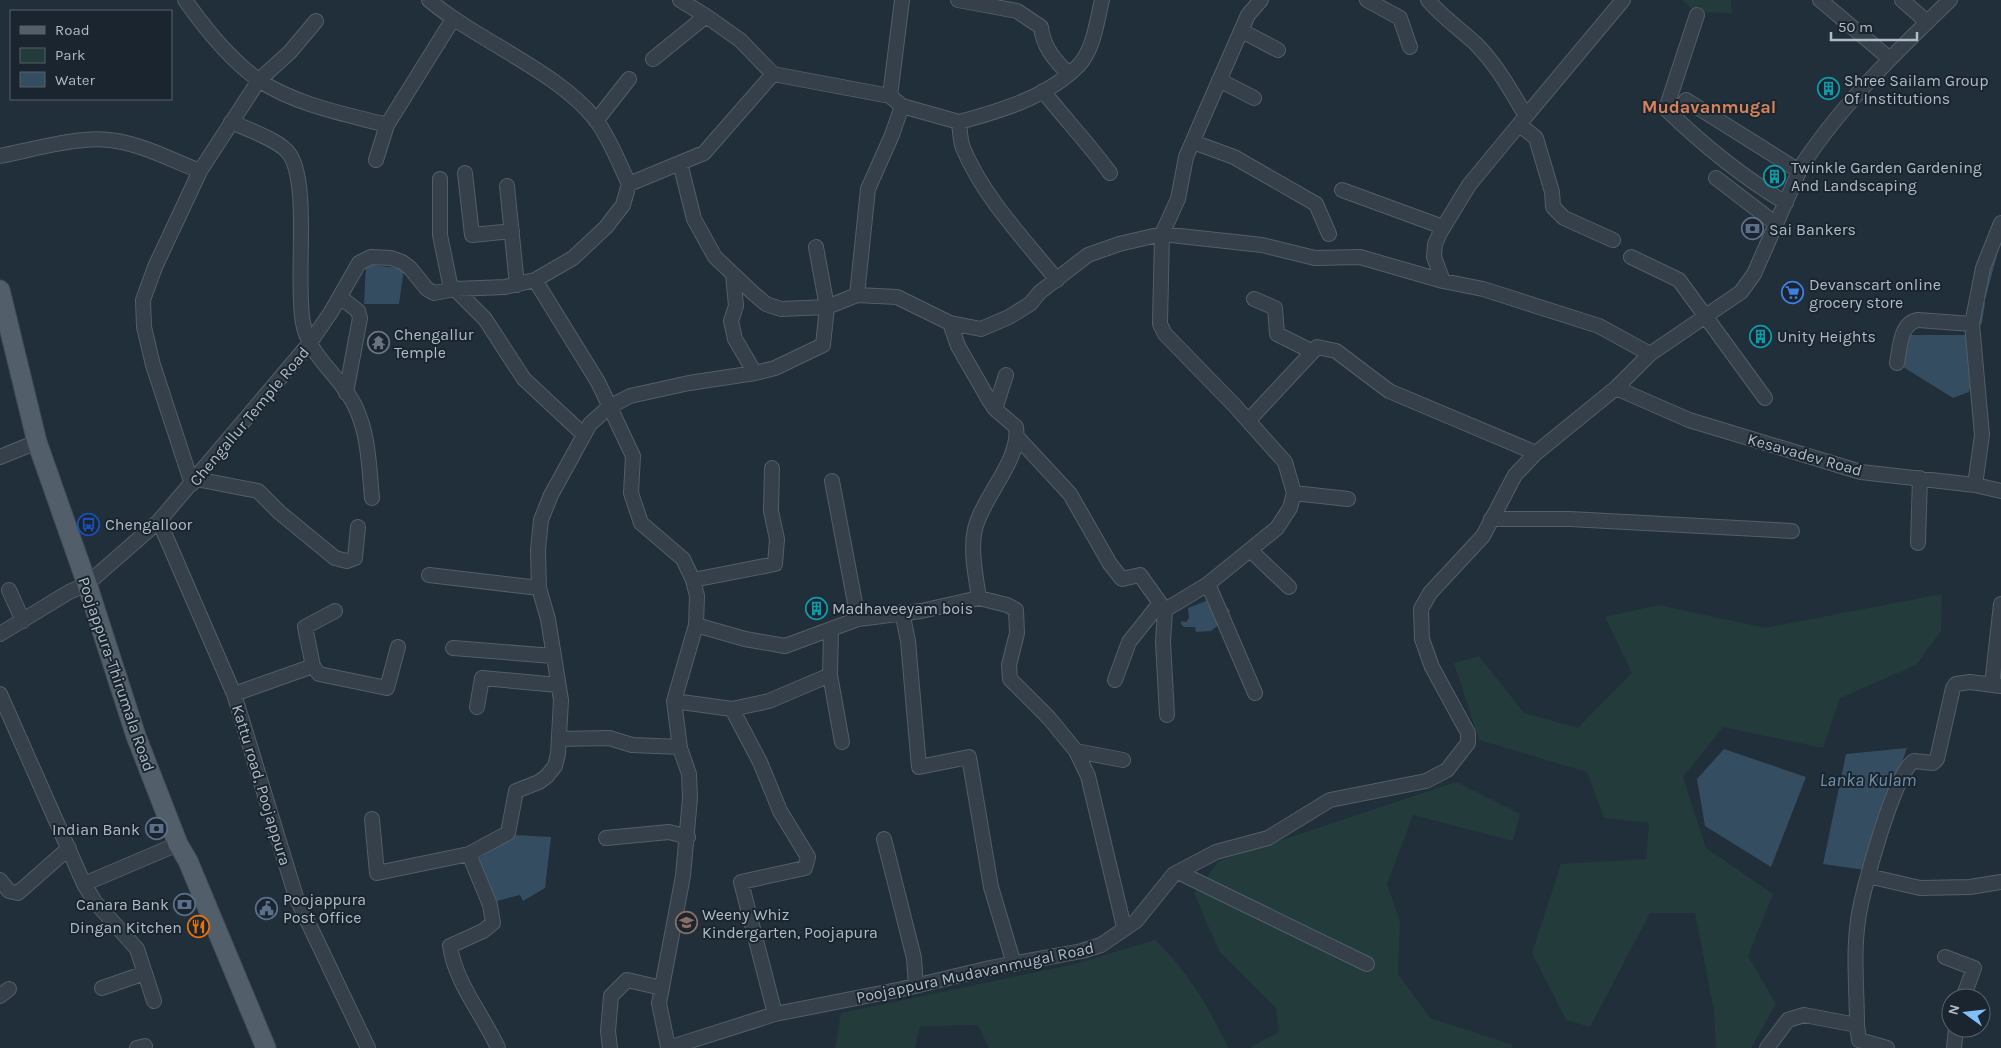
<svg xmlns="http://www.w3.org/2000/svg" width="2001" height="1048" font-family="Karla,sans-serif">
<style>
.green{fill:#233b3b}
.water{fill:#344d61}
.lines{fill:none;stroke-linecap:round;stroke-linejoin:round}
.stream{stroke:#344d61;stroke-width:4}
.minor-casing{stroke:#525e68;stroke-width:16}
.major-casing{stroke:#414c56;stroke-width:21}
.minor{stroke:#35404a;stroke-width:14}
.major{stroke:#525f6a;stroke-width:19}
.labels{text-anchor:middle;stroke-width:4;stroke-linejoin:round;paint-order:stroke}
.poi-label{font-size:16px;fill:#afbbc6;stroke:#1a252f;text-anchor:start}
.street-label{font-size:16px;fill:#afbbc6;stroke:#1a252f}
.neighbourhood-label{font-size:18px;font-weight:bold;fill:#d6825b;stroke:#1a252f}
.water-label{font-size:18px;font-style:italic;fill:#6f90aa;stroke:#1a252f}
</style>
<rect width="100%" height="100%" fill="#212f3a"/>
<path class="green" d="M1682 0H1731L1732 13 1695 12Z
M1942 594 1941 631 1916 665 1840 698 1823 748 1723 727 1683 777 1706 848 1773 894 1748 956 1776 1004 1751 1048H1716L1714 1011 1695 913H1650L1590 1027 1566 1020 1532 953 1561 864 1646 859 1649 823 1604 818 1587 772 1479 740 1454 663 1479 656 1524 713 1578 728 1632 673 1605 617 1659 605 1765 628Z
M1456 782 1520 814 1513 841 1413 815 1387 884 1400 921 1398 974 1430 1018 1513 1045 1512 1048H1249L1279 1032 1276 1008 1219 951 1194 893 1219 861Z
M1155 940C1189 973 1208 1005 1228 1048H989L978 1025 920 1026 915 1048H835L841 1013 1075 964Z"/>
<path class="water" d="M366 264 404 269 399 304H364Z
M1908 335H1967L1973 376 1969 392 1953 398 1900 365Z
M1211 599H1221L1230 611 1222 627 1217 626 1211 631 1196 632 1195 627H1184L1181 624V621L1186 622 1189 618 1188 608Z
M1907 748 1865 870 1823 864 1846 754Z
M1724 749 1806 777 1771 867 1705 826 1697 779Z
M515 835 551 837 545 888 523 901 520 895 493 902 478 859Z"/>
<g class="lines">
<path class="stream" d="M1984 296 1995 255
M1980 323 1983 303"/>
<defs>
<path id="minor" d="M185 0C206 30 230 60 260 81 297 105 345 114 387 125
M429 0C479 42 556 70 596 120 610 139 619 163 629 184
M902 0 890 96 902 106 959 122C960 130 960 140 963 148 984 198 1024 239 1057 280
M958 0 1017 11 1041 27C1043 46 1054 60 1068 73
M1367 0 1400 18 1410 47
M1428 0C1442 17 1460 29 1476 44 1497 65 1511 91 1526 116L1469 185 1441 231 1435 244 1434 257 1443 281
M1820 0 1890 59
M1902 0 1927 22
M1697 15 1666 109C1703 145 1741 176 1786 203
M1242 31 1278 50
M653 59 706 16
M773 74 890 96
M1219 80 1254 98
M1043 91C1065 119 1089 144 1110 173
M1686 100 1799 171
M1526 116 1623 0
M596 121 629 79
M231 122C247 129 282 141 290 155 310 186 295 282 303 323 309 357 341 376 355 406 369 435 369 467 372 498
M959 122C1000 111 1048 97 1079 65 1094 49 1097 20 1102 0
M1520 125 1536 138 1552 192 1553 207 1564 218 1613 240
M1193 142 1234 157 1316 204 1329 234
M0 156C31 150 79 136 109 140 140 143 171 160 200 171
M376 160 387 125 453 19
M680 163 694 219 715 257 753 293 766 304 781 309 827 307 857 295 897 297 950 323 981 329 1009 317 1030 304 1040 292 1088 255 1119 244 1162 234 1262 245 1315 258 1360 257 1443 281 1483 289 1599 326 1650 354
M465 173 472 235 512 231
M1716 178 1776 224
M440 179V235L450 284 485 319 524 379 583 434
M507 186 517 285
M1342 190 1443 227
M1631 257 1679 280 1765 398
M733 274 736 306 731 321 735 339 755 373
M535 280 598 382 633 456 631 493 641 523 683 559 693 580 697 596 696 625 674 701 680 748 689 774 690 798 683 876 659 1003 668 1047
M857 295 868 189 892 135 902 106
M340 297 358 311 360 318 346 393
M1254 299 1275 308 1277 334 1311 351
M950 323 958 346 989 400 995 409 1016 427C1021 460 983 496 975 529 970 550 976 577 979 598L1007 605 1016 610 1017 633 1009 665 1010 679 1049 718 1076 751 1088 776 1124 927
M1972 324 1982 435 1975 485
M1897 363C1900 348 1900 323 1918 320L1972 324 1983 268 2001 223
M1616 388 1689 420 1861 472 1975 485 2001 491
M995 409 1006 375
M1249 420 1317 347 1336 351 1389 391 1536 453
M1018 438 1070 494 1110 564 1122 579 1140 575 1165 610 1208 584 1277 528 1290 508 1294 493 1285 462 1235 406 1165 334 1160 324 1162 234 1178 199 1186 157 1205 113 1248 15 1261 0
M0 457 37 442
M196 479 258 491 279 512 335 558 347 561 355 558 358 527
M832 481 858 619
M192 484 153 365 144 327 143 300 155 267 200 171 259 80 290 52 316 21
M1294 493 1348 499
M1491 519H1570L1792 531
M159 521 234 694 296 897 368 1048
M1918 543 1920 478
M1250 550 1289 587
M429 575 539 588
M693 580 775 564 777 539 771 511 772 468
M1208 584 1255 693
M9 590 23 621
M1165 610 1163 642 1167 715
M902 612 908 641 919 767 969 757 991 887 1014 964
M696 625 745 639 785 646 858 619 921 611 979 598
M831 630 830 675 842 742
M0 634 69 592 87 584 159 521 309 344 331 312 359 263 371 257 391 258 402 262 410 268 427 289 434 293 455 289 505 287 535 280 573 258 606 227 623 205 629 184 704 153 773 74 740 40 706 16 680 0
M453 648 553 656
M313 666 305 627 335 611
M1115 680 1129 642 1160 603
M1992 685 2001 604
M0 694 84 884 95 902 137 949 154 1001
M234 694 313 666 319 674 387 688 398 647
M674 701 732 709 769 701 830 675
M477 707 482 678 558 685
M732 709 760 762 780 811 808 857 805 868 741 882 775 1014
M559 739 609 738 632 745 680 747
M1076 751 1123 760
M372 819 377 873 469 854
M606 838 669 832 688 837
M884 839 914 958 916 986
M1178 872 1367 964
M1868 876 1920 888 1970 887 2001 882
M0 880 9 891 18 893 69 848
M84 884 178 844
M1945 957 1974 968 1963 998
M102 988 145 973
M0 996 9 989
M1857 1025C1857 991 1853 954 1858 921 1860 897 1896 767 1914 761L1933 763 1937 759 1953 688 1956 684 1970 682 2001 686
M137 1048 145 1046
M498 1048C483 1015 455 982 450 946L483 931 493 923 490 905 469 854 508 833 516 791 539 782 547 776 555 766 558 754 561 700 548 619 539 588 538 550 541 520 551 495 590 424 609 407 630 396 689 383 755 373 775 368 823 345 827 307 816 247
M610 1048 608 1031 611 996 627 980 662 988
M668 1048 775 1014 902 989 990 968 1082 951 1101 945 1136 921 1174 874 1216 852 1268 838 1330 800 1426 781 1447 770 1468 743V733L1432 667 1422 639 1421 609 1430 593 1483 536 1515 475 1536 453 1616 388 1650 354 1741 292 1754 274 1802 165C1843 103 1897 51 1950 0
M1767 1048 1788 1020 1804 1015 1857 1025 1859 1040 1887 1048
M1954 1048 1956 1028"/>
<path id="major" d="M0 290 37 442 87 584 136 736 178 844 188 861 266 1048"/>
</defs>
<use href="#minor" class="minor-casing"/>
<use href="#major" class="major-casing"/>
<use href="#minor" class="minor"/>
<use href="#major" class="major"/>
</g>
<defs>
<symbol id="building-ring" viewBox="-11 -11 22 22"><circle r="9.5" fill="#1a252f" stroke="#0f9aa8" stroke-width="1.5"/><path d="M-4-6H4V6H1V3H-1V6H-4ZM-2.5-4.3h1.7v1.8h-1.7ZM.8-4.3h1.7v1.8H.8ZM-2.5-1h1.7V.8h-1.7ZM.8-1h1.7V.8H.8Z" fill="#0f9aa8"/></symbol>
<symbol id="bank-ring" viewBox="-11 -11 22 22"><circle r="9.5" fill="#1a252f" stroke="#5c6f8a" stroke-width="1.5"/><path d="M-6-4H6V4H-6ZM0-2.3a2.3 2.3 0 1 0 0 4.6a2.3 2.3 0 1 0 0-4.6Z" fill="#5c6f8a"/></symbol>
<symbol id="supermarket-ring" viewBox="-11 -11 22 22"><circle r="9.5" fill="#1a252f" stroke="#3f7fe0" stroke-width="1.5"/><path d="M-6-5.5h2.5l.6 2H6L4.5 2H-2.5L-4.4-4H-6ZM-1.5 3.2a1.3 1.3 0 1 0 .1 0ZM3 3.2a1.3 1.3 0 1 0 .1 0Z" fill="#3f7fe0"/></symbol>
<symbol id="temple-ring" viewBox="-11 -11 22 22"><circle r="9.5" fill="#1a252f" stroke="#6b7280" stroke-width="1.5"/><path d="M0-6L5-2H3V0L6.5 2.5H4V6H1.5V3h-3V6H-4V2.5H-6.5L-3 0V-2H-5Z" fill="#6b7280"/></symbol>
<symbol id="bus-ring" viewBox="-11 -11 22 22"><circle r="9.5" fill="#1a252f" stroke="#1a4fb4" stroke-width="1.5"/><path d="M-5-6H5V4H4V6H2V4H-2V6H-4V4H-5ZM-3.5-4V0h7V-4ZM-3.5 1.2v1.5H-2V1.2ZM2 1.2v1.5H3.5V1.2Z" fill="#1a4fb4"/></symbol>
<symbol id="civic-ring" viewBox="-11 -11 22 22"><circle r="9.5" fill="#1a252f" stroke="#5c6f8a" stroke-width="1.5"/><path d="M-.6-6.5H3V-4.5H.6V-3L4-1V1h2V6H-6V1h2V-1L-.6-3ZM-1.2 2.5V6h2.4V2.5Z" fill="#5c6f8a"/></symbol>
<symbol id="school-ring" viewBox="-11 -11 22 22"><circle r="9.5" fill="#1a252f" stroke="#8d6e63" stroke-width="1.5"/><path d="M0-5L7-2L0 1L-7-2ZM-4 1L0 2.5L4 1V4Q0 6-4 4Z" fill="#8d6e63"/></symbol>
<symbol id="restaurant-ring" viewBox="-11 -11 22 22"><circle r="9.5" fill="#1a252f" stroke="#e8710a" stroke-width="1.5"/><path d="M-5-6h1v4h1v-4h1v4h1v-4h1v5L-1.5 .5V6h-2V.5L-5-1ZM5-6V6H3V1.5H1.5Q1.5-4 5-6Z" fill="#e8710a"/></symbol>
</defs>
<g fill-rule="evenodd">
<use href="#building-ring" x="1816" y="76" width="25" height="25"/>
<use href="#building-ring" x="1762" y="164" width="25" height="25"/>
<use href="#bank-ring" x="1740" y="216" width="25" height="25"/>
<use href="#supermarket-ring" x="1780" y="280" width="25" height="25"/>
<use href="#building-ring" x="1748" y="324" width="25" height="25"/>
<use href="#temple-ring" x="366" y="330" width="25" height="25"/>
<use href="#bus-ring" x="76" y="512" width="25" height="25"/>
<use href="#building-ring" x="804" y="596" width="25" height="25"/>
<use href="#bank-ring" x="144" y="816" width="25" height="25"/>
<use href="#bank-ring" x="172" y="892" width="25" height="25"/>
<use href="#civic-ring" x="254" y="896" width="25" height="25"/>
<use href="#school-ring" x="674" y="910" width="25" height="25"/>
<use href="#restaurant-ring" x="186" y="914" width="25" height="25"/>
</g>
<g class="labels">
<g class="poi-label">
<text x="1844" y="86">Shree Sailam Group<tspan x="1844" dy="18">Of Institutions</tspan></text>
<text x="1791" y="173">Twinkle Garden Gardening<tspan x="1791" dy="18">And Landscaping</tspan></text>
<text x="1769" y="235">Sai Bankers</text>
<text x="1809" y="290">Devanscart online<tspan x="1809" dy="18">grocery store</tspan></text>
<text x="394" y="340">Chengallur<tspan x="394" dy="18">Temple</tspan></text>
<text x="1777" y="342">Unity Heights</text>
<text x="105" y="530">Chengalloor</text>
<text x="832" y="614">Madhaveeyam bois</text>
<text x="140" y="835" text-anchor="end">Indian Bank</text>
<text x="283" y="905">Poojappura<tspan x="283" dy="18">Post Office</tspan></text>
<text x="169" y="910" text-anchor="end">Canara Bank</text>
<text x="702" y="920">Weeny Whiz<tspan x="702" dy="18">Kindergarten, Poojapura</tspan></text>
<text x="182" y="933" text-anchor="end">Dingan Kitchen</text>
</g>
<g class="street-label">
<text transform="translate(249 416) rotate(-50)" y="6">Chengallur Temple Road</text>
<text transform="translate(1805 454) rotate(16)" y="6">Kesavadev Road</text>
<text transform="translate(117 674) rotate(71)" y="6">Poojappura-Thirumala Road</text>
<text transform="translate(262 785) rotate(73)" y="6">Kattu road, Poojappura</text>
<text transform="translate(975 972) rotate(-12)" y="6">Poojappura Mudavanmugal Road</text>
</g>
<g class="neighbourhood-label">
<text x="1709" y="113">Mudavanmugal</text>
</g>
<g class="water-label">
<text x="1868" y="786">Lanka Kulam</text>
</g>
</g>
<rect x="10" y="10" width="162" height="90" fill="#1a252f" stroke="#56616b"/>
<rect x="20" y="26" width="25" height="8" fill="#525f6a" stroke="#56616b"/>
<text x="55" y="35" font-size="15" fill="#afbbc6">Road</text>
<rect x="20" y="48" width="25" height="15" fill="#233b3b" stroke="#56616b"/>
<text x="55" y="60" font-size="15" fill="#afbbc6">Park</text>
<rect x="20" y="72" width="25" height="15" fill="#344d61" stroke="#56616b"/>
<text x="55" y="85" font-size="15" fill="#afbbc6">Water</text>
<g transform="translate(1966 1013) rotate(285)"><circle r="24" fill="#1a252f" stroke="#56616b"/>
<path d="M0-4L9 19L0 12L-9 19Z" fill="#81befa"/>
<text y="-8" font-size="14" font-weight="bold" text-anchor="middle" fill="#afbbc6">N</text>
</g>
<path d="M1831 32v8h86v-8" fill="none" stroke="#afbbc6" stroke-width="2.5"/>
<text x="1838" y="32" font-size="15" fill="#afbbc6" stroke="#1a252f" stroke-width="4" paint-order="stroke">50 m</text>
</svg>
